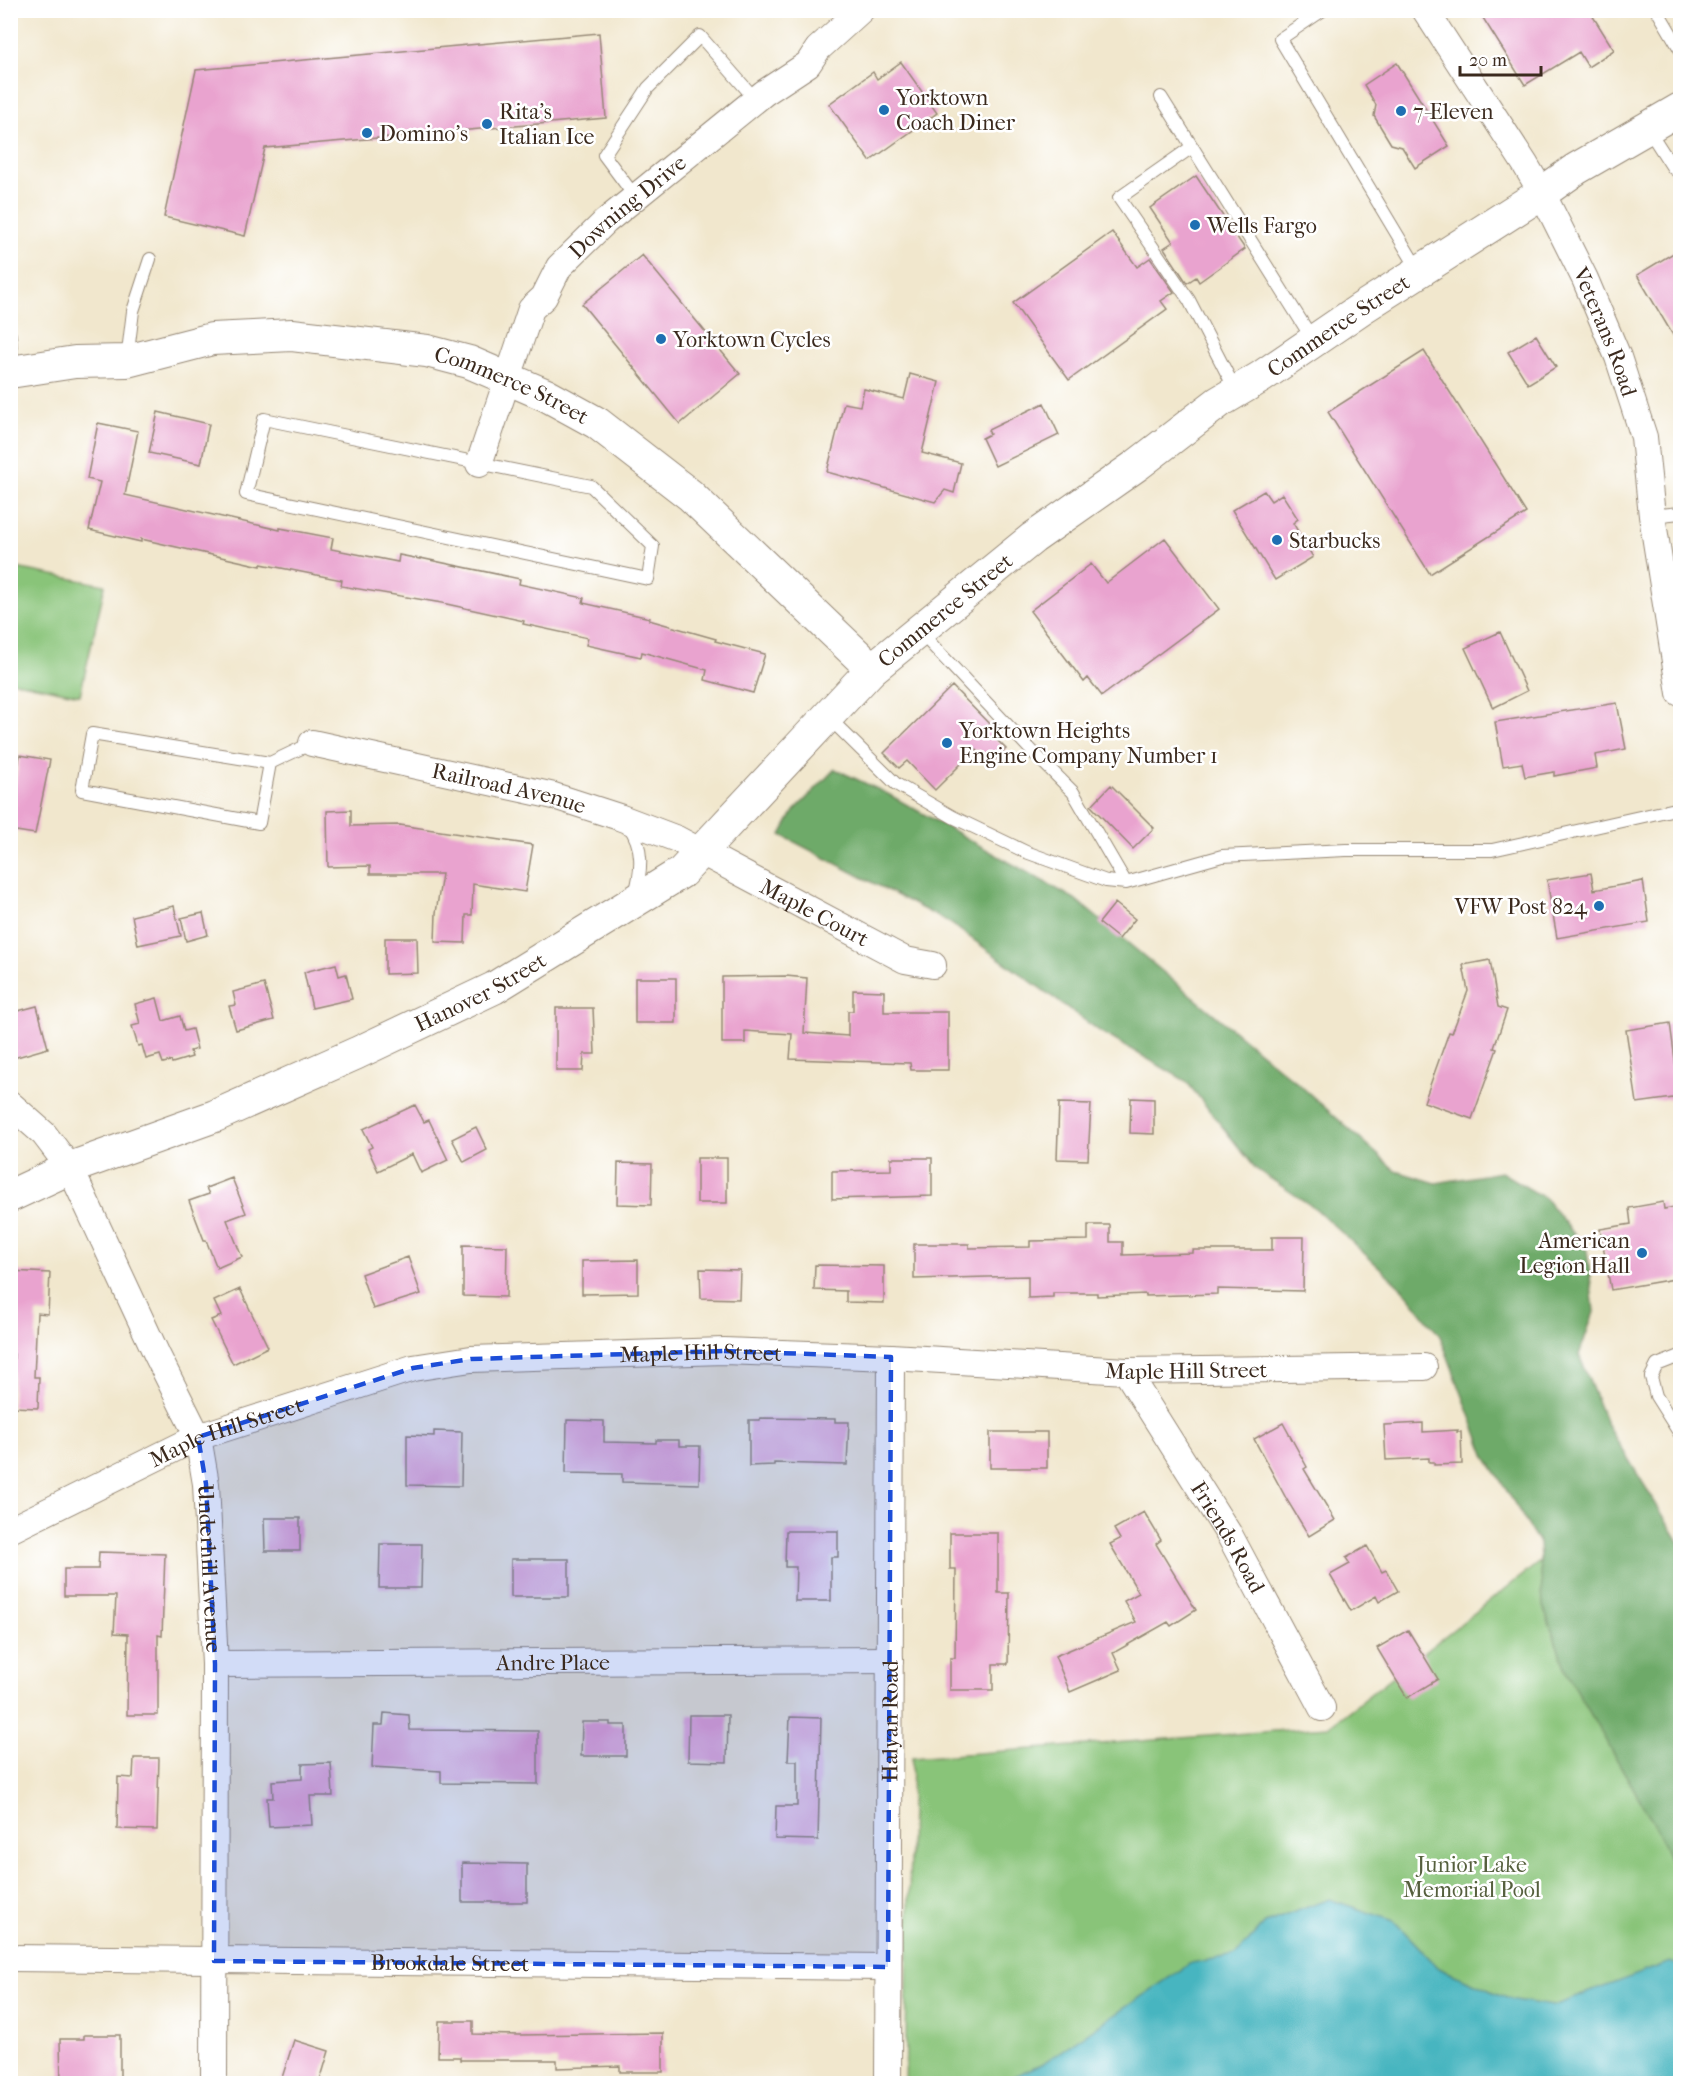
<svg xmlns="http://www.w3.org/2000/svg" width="1691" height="2094" font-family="'IM FELL French Canon',serif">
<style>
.green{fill:#89c479;stroke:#62774c;stroke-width:1.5}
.forest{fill:#6eaa69;stroke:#546a44;stroke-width:1.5}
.water{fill:#46b5c0;stroke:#40706f;stroke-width:1.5}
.building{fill:#e9a3cf}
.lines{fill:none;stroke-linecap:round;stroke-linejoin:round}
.service-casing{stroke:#968876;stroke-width:14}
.minor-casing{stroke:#968876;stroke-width:28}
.tertiary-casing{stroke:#968876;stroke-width:34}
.service{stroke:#fff;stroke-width:12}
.minor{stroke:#fff;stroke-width:26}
.tertiary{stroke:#fff;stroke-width:32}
.marked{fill:#1d4ed8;fill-opacity:0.2;stroke:#1d4ed8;stroke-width:4.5;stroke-dasharray:12 8;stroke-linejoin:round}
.poi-dot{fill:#1f6fb2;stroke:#fff;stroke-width:2}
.labels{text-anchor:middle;stroke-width:5;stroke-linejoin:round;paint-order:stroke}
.poi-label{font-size:22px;fill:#3b2a1e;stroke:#fff;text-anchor:start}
.street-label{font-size:22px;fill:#3b2a1e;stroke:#fff}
.park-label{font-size:22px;fill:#56603e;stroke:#fff}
</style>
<rect width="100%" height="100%" fill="#fff"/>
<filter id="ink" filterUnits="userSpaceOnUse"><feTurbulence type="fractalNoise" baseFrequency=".0167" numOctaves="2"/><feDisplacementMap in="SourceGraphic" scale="12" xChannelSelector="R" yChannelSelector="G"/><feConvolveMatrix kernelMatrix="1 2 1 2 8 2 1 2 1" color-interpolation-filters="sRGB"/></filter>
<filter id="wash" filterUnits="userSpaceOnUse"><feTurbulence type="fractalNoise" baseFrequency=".008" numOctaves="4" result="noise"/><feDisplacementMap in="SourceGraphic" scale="24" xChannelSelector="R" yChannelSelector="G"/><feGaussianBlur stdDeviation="1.35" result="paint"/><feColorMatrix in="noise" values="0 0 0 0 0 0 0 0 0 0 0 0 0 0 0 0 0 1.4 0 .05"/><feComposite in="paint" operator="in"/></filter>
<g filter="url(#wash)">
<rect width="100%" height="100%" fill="#f1e7cd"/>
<path class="green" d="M11 567 105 585 80 695 11 681Z
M1546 1557 1680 1783V2083L905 2084 912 1758 1328 1727Z"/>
<path class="forest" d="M835 769 888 794 1075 899 1302 1087 1396 1171 1436 1183 1501 1172 1545 1198 1587 1250 1594 1312 1579 1355 1606 1423 1680 1543V1885L1658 1831 1567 1673 1543 1606 1539 1543 1486 1457 1440 1336 1403 1289 1316 1209 1256 1169 1186 1081 1101 1032 950 923 781 835 794 811Z"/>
<path class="water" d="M1329 1899 1394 1921 1439 1968 1509 1999 1553 2006 1670 1962 1680 1966V2083H999L1043 2063 1191 1963 1236 1955 1265 1923Z"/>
<g id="blocks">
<path class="building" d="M1478 10H1589L1614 50 1588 67 1579 52 1525 85Z
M599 33 606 118 265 148 245 236 164 217 196 70Z
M901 62 937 113 870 161 829 104 873 72 877 79Z
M1397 63 1449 146 1415 168 1402 147 1391 144 1374 116 1376 105 1364 85Z
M1196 176 1245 249 1199 282 1196 277 1187 283 1164 248 1173 242 1150 208Z
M1112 232 1137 267 1150 258 1174 292 1161 301 1167 309 1069 380 1013 303Z
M1680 249V347L1637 275Z
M642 255 740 374 680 424 582 304Z
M1536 335 1556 367 1528 384 1508 352Z
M1424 351 1526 513 1430 574 1328 412Z
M910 374 939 382 922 453 961 463 954 493 945 490 935 502 827 472 844 403 860 406 864 389 904 399Z
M1044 403 1059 435 995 466 982 438 990 434 988 430Z
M158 412 209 424 201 464 149 453Z
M98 423 138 431 125 495 280 530V528L333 538 331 549 398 562 399 555 420 559V558L520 579 519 584 584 598 583 603 650 618 649 620 716 639 715 641 765 654 753 693 705 680 707 670 642 652 641 657 586 645 588 638 523 624 524 621 442 603 341 586 342 580 261 564V566L141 539V542L89 530 100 482 87 479Z
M1264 491 1271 501 1282 494 1298 519 1293 523 1313 557 1275 580 1232 510Z
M1165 538 1219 609 1102 696 1088 678 1084 682 1030 611 1091 564 1106 583Z
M1500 632 1527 691 1493 708 1465 648Z
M952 686 997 732 993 736 1006 749 990 764 976 749 935 790 907 761 899 768 884 753Z
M1617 703 1626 749 1595 755 1597 768 1554 776V772L1525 777 1522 763 1503 766 1495 722Z
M20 755 50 760 35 834 10 830V784L15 785Z
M1111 785 1154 828 1133 849 1091 806Z
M351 810V826L400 825 533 845 525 892 473 884 472 915H466L465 943 435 942 436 913 442 874H370V866L328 867 327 811Z
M1591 873 1594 890 1643 881 1649 922 1557 938 1547 880Z
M1115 903 1135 919 1119 939 1099 923Z
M174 906 181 936 138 945 132 916Z
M203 913 208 935 186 941 181 918Z
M385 938H417L418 973 385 974Z
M1490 960 1498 1007 1507 1010 1494 1048 1497 1049 1472 1119 1424 1102 1449 1032 1452 1033 1468 991 1463 965Z
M336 964 339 976 346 974 352 999 312 1008 304 972Z
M786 976 807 978 804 1033 848 1036V1011H853V990L884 991V1012H948V1070H911L910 1063 790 1059 792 1034 745 1031V1043H722V977Z
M635 978H676V1023H635Z
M264 984 274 1020 236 1030 229 1006 236 1005 233 992Z
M157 998 163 1021 180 1016 184 1031 192 1029 197 1049 190 1051 192 1057 172 1063 171 1061 163 1063 160 1055 146 1059 142 1045 138 1046 132 1026 140 1024 135 1004Z
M37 1006 48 1048 10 1059V1013Z
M556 1008H593L595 1054H584L583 1071H556Z
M1670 1023 1680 1097 1637 1103 1626 1030Z
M1131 1098 1154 1099V1134L1130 1133Z
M1059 1103 1091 1104 1088 1160 1057 1159Z
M415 1105 424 1122 429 1120 448 1160 421 1173 412 1154 378 1171 368 1149 372 1147 363 1129Z
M476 1127 487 1150 464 1162 452 1139Z
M697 1158H727V1203H697Z
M891 1158H932V1196L832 1199V1171L891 1170Z
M618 1163 652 1164 651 1205 617 1204Z
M232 1178 246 1213 227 1220 242 1257 217 1268 206 1240H204L189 1201 209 1194 206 1188Z
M1663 1202 1664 1209 1680 1206V1278L1611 1290 1600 1229 1631 1224 1629 1208Z
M1088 1225H1110V1242H1123V1255L1193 1253V1250H1272V1237H1304L1303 1291 1217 1289V1294L1146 1296V1294L1097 1296V1293H1053V1297L1028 1298V1276L914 1279V1244H969V1248L1030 1247V1241L1088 1240Z
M463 1245 507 1246 506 1297 463 1296Z
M408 1257 421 1294 373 1309 361 1274Z
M638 1260V1293L582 1294V1261Z
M815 1265 884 1266V1303L846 1302V1291L814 1290Z
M700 1269 740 1270 739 1299 701 1298Z
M10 1271 50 1273 48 1314 37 1313 34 1377H39L38 1408 12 1407 14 1354 10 1353Z
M240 1289 268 1347 233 1364 211 1320 221 1316 214 1301Z
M760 1418 835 1419V1422H849L847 1465 774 1463V1465L749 1466V1420H760Z
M567 1420 604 1421V1442L656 1443V1440H679V1446H700L699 1484 622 1482V1474L566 1473Z
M1283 1423 1307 1467 1304 1469 1335 1520 1309 1536 1287 1500 1254 1439Z
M1423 1423V1432L1458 1430 1457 1432H1461L1462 1464 1434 1465V1462H1429V1458L1386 1460 1384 1425Z
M434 1431 462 1432 461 1486 407 1485V1435L434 1436Z
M990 1432H1047V1468H990Z
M1144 1512 1161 1540 1156 1544 1196 1610 1171 1626 1168 1622 1113 1653 1121 1670 1070 1692 1055 1656 1136 1622 1124 1601 1139 1593 1110 1544 1120 1539 1114 1529Z
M264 1518H300V1551H265Z
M786 1531H838V1557H831V1601H795L796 1567H785Z
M950 1533H998V1593H1009L1008 1664H993V1690H950V1658H955L956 1569H950Z
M380 1544H422L421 1588H379Z
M1367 1546 1382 1572 1386 1570 1398 1591 1379 1602 1376 1596 1351 1611 1330 1575 1350 1564 1346 1558Z
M99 1552 165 1554 162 1636 158 1635V1715H127L128 1634 114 1633 116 1596H64V1569H98Z
M511 1559H569V1597H511Z
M1408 1630 1438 1679 1407 1698 1377 1648Z
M384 1713 409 1715 410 1730 538 1731V1784L441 1783V1771L372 1767 374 1725H383Z
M689 1715H728L727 1762 688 1761Z
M790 1717 821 1718 818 1840 775 1839 776 1806H797V1761H788Z
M582 1722H610V1725H626V1756H581Z
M134 1758H159L157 1830 117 1829 118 1777 133 1778Z
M331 1763 333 1796H310L312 1825 269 1827 267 1798H273L272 1781 302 1779V1764Z
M462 1863 527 1864V1902H462Z
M439 2021H473V2034L519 2035 663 2033V2072H620V2066L557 2068V2060H460V2057H438Z
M84 2035H120V2083L61 2084 60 2039H84Z
M294 2040 329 2051 319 2084H280Z"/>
</g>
</g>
<g filter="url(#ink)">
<use href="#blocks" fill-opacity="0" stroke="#968876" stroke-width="1.5"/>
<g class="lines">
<defs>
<path id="service" d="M1323 10 1280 39 1419 271
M1657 10 1680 49
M1161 97 1313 340
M1648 129 1673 168 1680 173
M1192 147 1119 198 1189 300 1236 391
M636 198 604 155 648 88 700 36 756 100
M10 335 13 372
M127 360 133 311 150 259
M264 419 591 486 653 546 648 579 246 494Z
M1652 516 1680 513
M919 631 1028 747 1073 792 1126 883 1222 856 1346 850H1492L1680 808
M829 718 896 784 953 817 1026 852 1106 881 1126 883
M270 763 259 823 82 790 92 734 270 763 312 743
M628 825C644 846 642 870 635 894
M1680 1356 1657 1365 1651 1377 1656 1396 1680 1434"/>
<g id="minor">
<path id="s1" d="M1425 10 1525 164 1542 193 1585 279 1618 357 1644 437 1652 516 1680 693"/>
<path id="s2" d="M479 464 531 309 544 297 559 267 606 221 764 93 808 64 818 49 861 10"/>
<path id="s3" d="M312 743 554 796 619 817 677 839 905 960 933 965"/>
<path id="s4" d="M10 1104 44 1134 70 1168 157 1355 198 1437 206 1484 215 1664 214 2084"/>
<path id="s5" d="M1126 1371 1230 1536 1322 1708"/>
<path id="s6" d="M10 1530 198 1437 413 1368 471 1359 724 1351 891 1357 1126 1371 1424 1367"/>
<path id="s7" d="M215 1664 890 1660"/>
<path id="s8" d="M10 1958 888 1967"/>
<path id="s9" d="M888 2084 891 1357"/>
</g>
<g id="tertiary">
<path id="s10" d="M10 372 75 362 127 361 212 339 292 335 427 351 469 362 546 395 597 423 690 495 872 669"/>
<path id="s11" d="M10 1196 70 1168 215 1116 357 1053 494 988 682 872 872 669 1033 538 1137 465 1219 402 1261 377 1362 308 1542 193 1576 169 1680 109"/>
</g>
</defs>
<use href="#service" class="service-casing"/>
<use href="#minor" class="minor-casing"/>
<use href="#tertiary" class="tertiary-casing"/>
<use href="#service" class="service"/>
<use href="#minor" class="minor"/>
<use href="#tertiary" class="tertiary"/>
</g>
</g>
<path class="marked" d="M724 1351 891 1357 888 1967 214 1961 215 1664 206 1484 198 1437 413 1368 471 1359Z"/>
<g class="poi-dot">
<circle cx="884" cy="110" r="6"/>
<circle cx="1401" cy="111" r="6"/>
<circle cx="487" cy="124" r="6"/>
<circle cx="367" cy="133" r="6"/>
<circle cx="1195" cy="225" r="6"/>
<circle cx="661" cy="339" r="6"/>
<circle cx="1277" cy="540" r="6"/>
<circle cx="947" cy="743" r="6"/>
<circle cx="1599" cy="906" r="6"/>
<circle cx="1642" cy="1253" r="6"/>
</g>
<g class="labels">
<g class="poi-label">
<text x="896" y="105">Yorktown<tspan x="896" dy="25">Coach Diner</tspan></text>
<text x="499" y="119">Rita's<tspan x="499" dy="25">Italian Ice</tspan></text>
<text x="1413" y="119">7-Eleven</text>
<text x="379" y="141">Domino's</text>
<text x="1207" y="233">Wells Fargo</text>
<text x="673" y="347">Yorktown Cycles</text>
<text x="1289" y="548">Starbucks</text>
<text x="959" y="738">Yorktown Heights<tspan x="959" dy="25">Engine Company Number 1</tspan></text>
<text x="1587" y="914" text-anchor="end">VFW Post 824</text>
<text x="1630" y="1248" text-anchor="end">American<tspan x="1630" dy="25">Legion Hall</tspan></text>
</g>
<g class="street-label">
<text dy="8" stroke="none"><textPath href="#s2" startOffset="306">Downing Drive</textPath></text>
<text dy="8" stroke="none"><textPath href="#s11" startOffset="1606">Commerce Street</textPath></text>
<text dy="8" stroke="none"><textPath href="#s1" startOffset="370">Veterans Road</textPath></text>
<text dy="8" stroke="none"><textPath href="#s10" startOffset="513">Commerce Street</textPath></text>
<text dy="8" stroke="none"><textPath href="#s11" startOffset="1120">Commerce Street</textPath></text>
<text dy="8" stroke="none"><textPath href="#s3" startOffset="202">Railroad Avenue</textPath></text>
<text dy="8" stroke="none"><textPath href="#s3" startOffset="534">Maple Court</textPath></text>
<text dy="8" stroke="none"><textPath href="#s11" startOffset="513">Hanover Street</textPath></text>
<text dy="8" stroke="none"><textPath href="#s6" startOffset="724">Maple Hill Street</textPath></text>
<text dy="8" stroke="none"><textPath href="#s6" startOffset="1210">Maple Hill Street</textPath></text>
<text dy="8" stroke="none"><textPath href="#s6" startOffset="238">Maple Hill Street</textPath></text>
<text dy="8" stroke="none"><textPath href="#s5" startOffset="195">Friends Road</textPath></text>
<text dy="8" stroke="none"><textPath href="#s4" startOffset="518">Underhill Avenue</textPath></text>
<text dy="8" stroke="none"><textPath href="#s7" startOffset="338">Andre Place</textPath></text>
<text dy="8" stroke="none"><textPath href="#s9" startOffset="363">Halyan Road</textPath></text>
<text dy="8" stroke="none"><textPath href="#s8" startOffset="440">Brookdale Street</textPath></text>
</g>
<g class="park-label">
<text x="1472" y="1872">Junior Lake<tspan x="1472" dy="25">Memorial Pool</tspan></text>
</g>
</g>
<rect width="1691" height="2094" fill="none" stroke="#fff" stroke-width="36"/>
<path d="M1460 66v9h81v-9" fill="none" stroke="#3b2a1e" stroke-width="3"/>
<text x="1469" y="66" font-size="18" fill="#3b2a1e" stroke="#ffffff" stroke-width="4.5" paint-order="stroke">20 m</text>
</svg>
